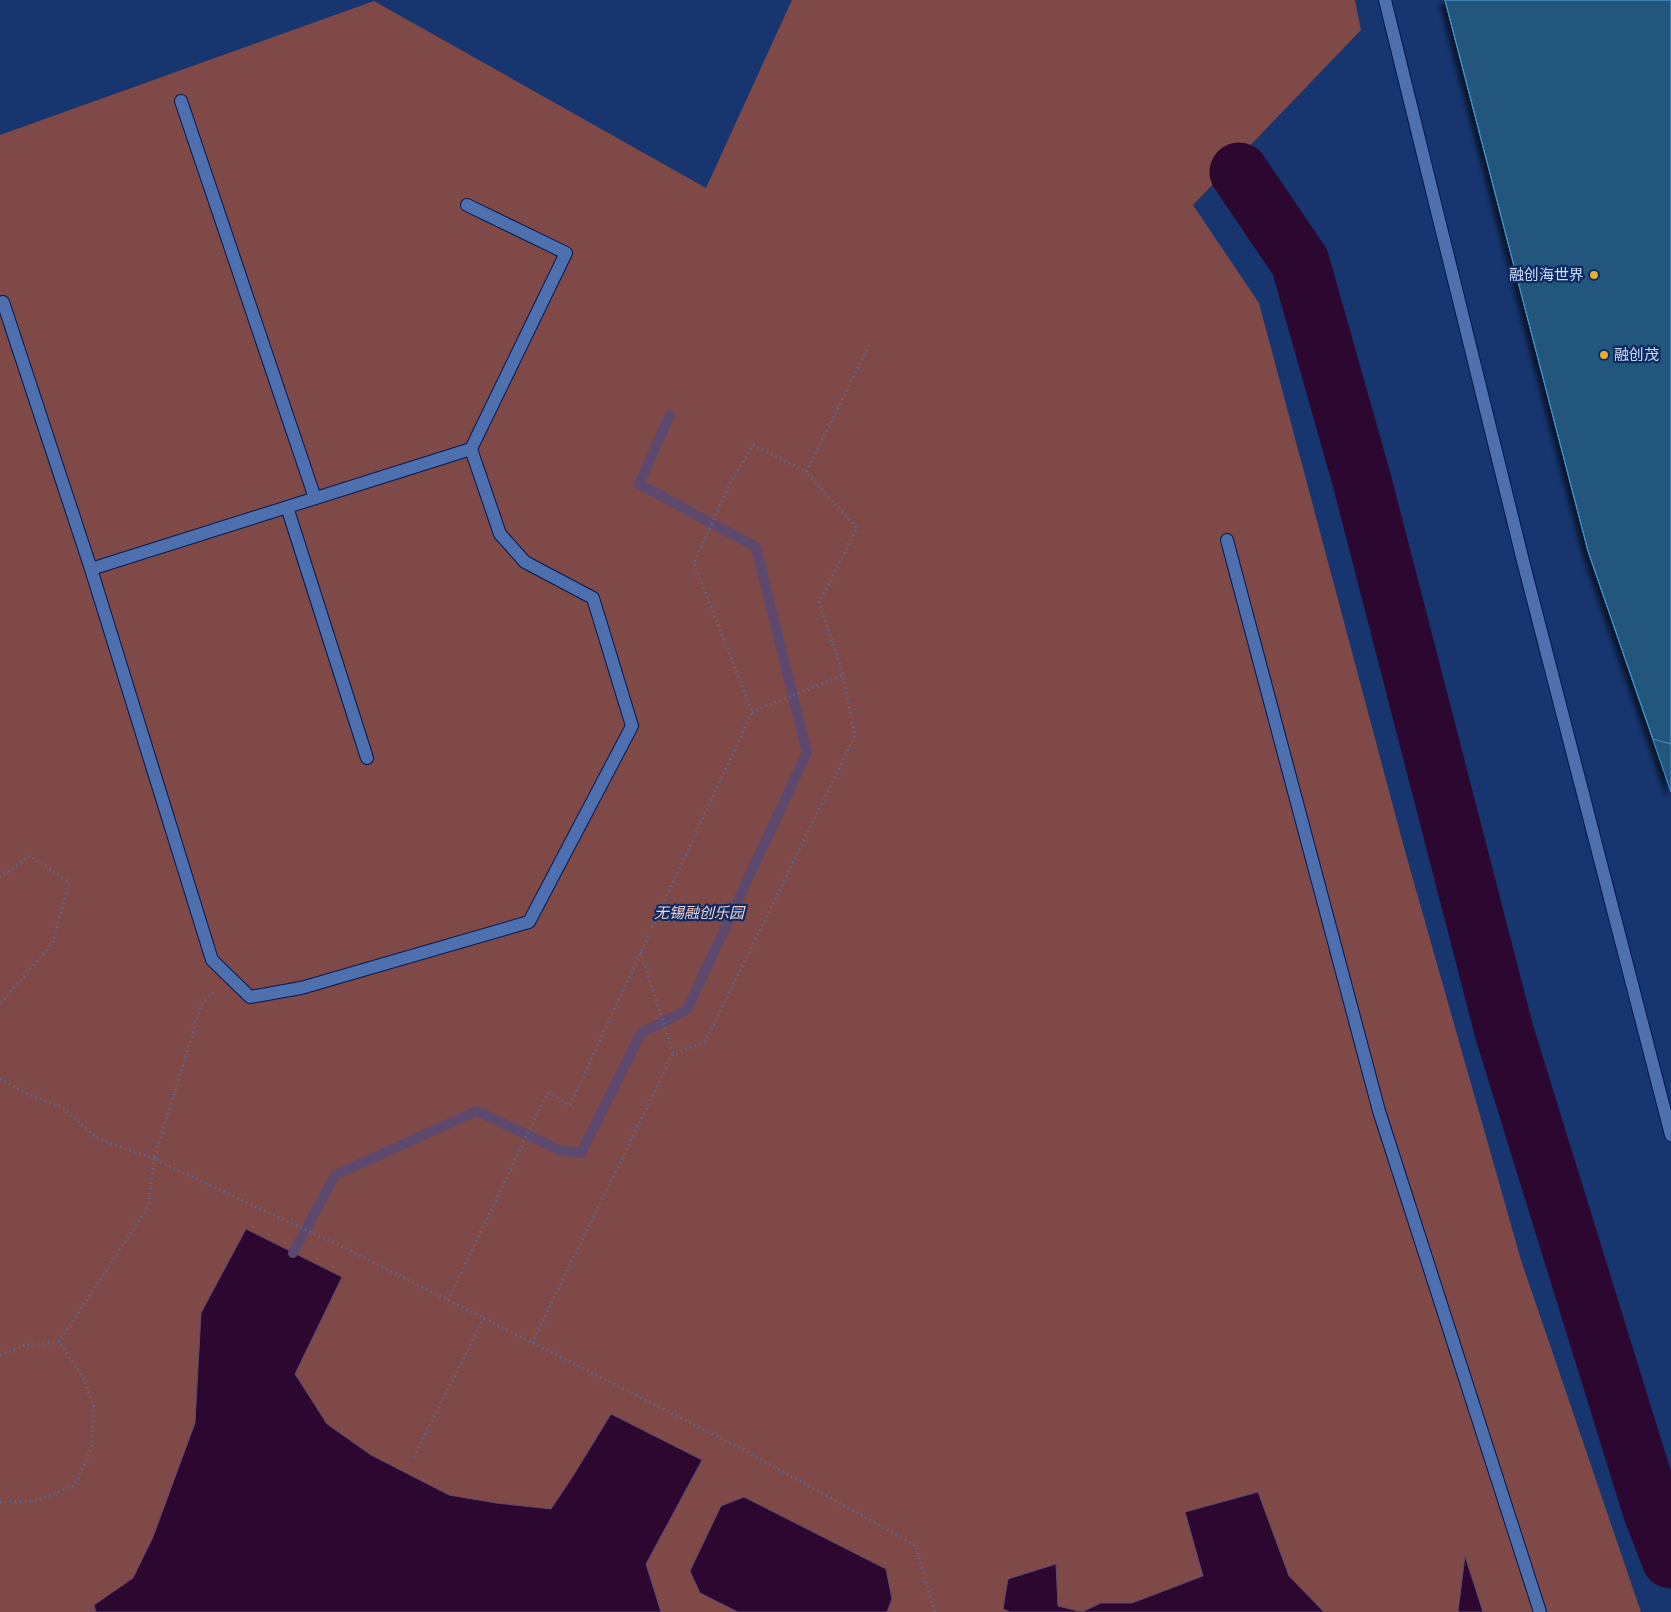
<svg xmlns="http://www.w3.org/2000/svg" width="1671" height="1612" font-family="'Source Serif 4','Noto Sans SC',serif">
<style>
.green{fill:#7f4947}
.water{fill:#2c0831;stroke:#5d486e}
.lines{fill:none;stroke-linecap:round;stroke-linejoin:round}
.stream{stroke:#5d486e;stroke-width:10}
.river{stroke:#2c0831;stroke-width:59}
.building{fill:#20577d;stroke:#478fc3;filter:url(#shadow)}
.minor-casing{stroke:#011951;stroke-width:14}
.path{stroke:#58719f;stroke-width:3;stroke-dasharray:1 4;stroke-linecap:butt}
.minor{stroke:#4e70af;stroke-width:12}
.poi-dot{fill:#e5ad35;stroke:#0d2a62;stroke-width:2}
.labels{text-anchor:middle;stroke-width:4.5;stroke-linejoin:round;paint-order:stroke}
.poi-label{font-size:15px;fill:#cfdffb;stroke:#0d2a62;text-anchor:end}
.park-label{font-size:15px;font-style:italic;fill:#f7cecc;stroke:#0d2a62}
</style>
<defs>
<filter id="shadow"><feDropShadow dx="-4.5" dy="4.5" stdDeviation="2.5" flood-color="#0009"/></filter>
</defs>
<rect width="100%" height="100%" fill="#17356e"/>
<path class="green" d="M792 0H1355L1361 30 1193 205 1259 303 1405 851 1521 1260 1641 1612H0V135L374 1 706 188Z"/>
<path class="water" d="M246 1229 342 1277 295 1374 327 1424 371 1455 449 1495 496 1503 551 1509 573 1476 611 1414 702 1460 646 1564 661 1612H96L94 1605 133 1578 153 1537 195 1423 201 1313Z
M1258 1492 1289 1576 1324 1612H1010L1003 1609 1008 1579 1056 1564 1058 1606 1082 1612 1101 1603H1132L1203 1576 1185 1512Z
M744 1497 886 1569 892 1599 887 1612H738L700 1593 690 1571 721 1506Z
M1465 1556 1483 1612H1458Z"/>
<g class="lines">
<path class="stream" d="M293 1253 335 1175 477 1111 559 1150 581 1153 641 1033 687 1010 807 752 756 547 639 484 670 415"/>
<path class="river" d="M1239 172 1300 262 1362 481 1504 1031 1652 1510 1671 1559"/>
</g>
<path class="building" d="M1445 0H1671V792L1588 551Z
M1445 0H1671V744L1653 739 1588 551Z"/>
<g class="lines">
<defs>
<path id="minor" d="M1385 0 1524 565 1671 1135
M181 101 315 498
M0 303 3 302 91 569 212 960 250 997 301 988 529 922 632 726 593 598 525 562 500 534 471 449
M287 507 367 758
M1227 540 1379 1111 1540 1612
M91 569 471 449 566 253 467 205"/>
</defs>
<use href="#minor" class="minor-casing"/>
<path class="path" d="M752 712 843 675
M0 877 30 856 69 882 53 942 0 1004
M641 952 673 1054
M213 993 202 1003 154 1159 349 1250 742 1449 915 1545 935 1612
M0 1079 25 1093 65 1109 96 1138 154 1159 148 1207 59 1342
M448 1300 542 1104 549 1093 570 1105 752 712 694 563 729 485 753 445 806 472 869 345
M532 1343 673 1054 705 1042 855 736 843 675 819 602 857 528 806 472
M0 1355 27 1345 59 1342
M414 1457 484 1318
M0 1502 35 1501 74 1486 91 1450 94 1407 83 1377 59 1342"/>
<use href="#minor" class="minor"/>
</g>
<g class="poi-dot">
<circle cx="1594" cy="275" r="5"/>
<circle cx="1604" cy="355" r="5"/>
</g>
<g class="labels">
<g class="poi-label">
<text x="1584" y="280">融创海世界</text>
<text x="1614" y="360" text-anchor="start">融创茂</text>
</g>
<g class="park-label">
<text x="699" y="918">无锡融创乐园</text>
</g>
</g>
</svg>
